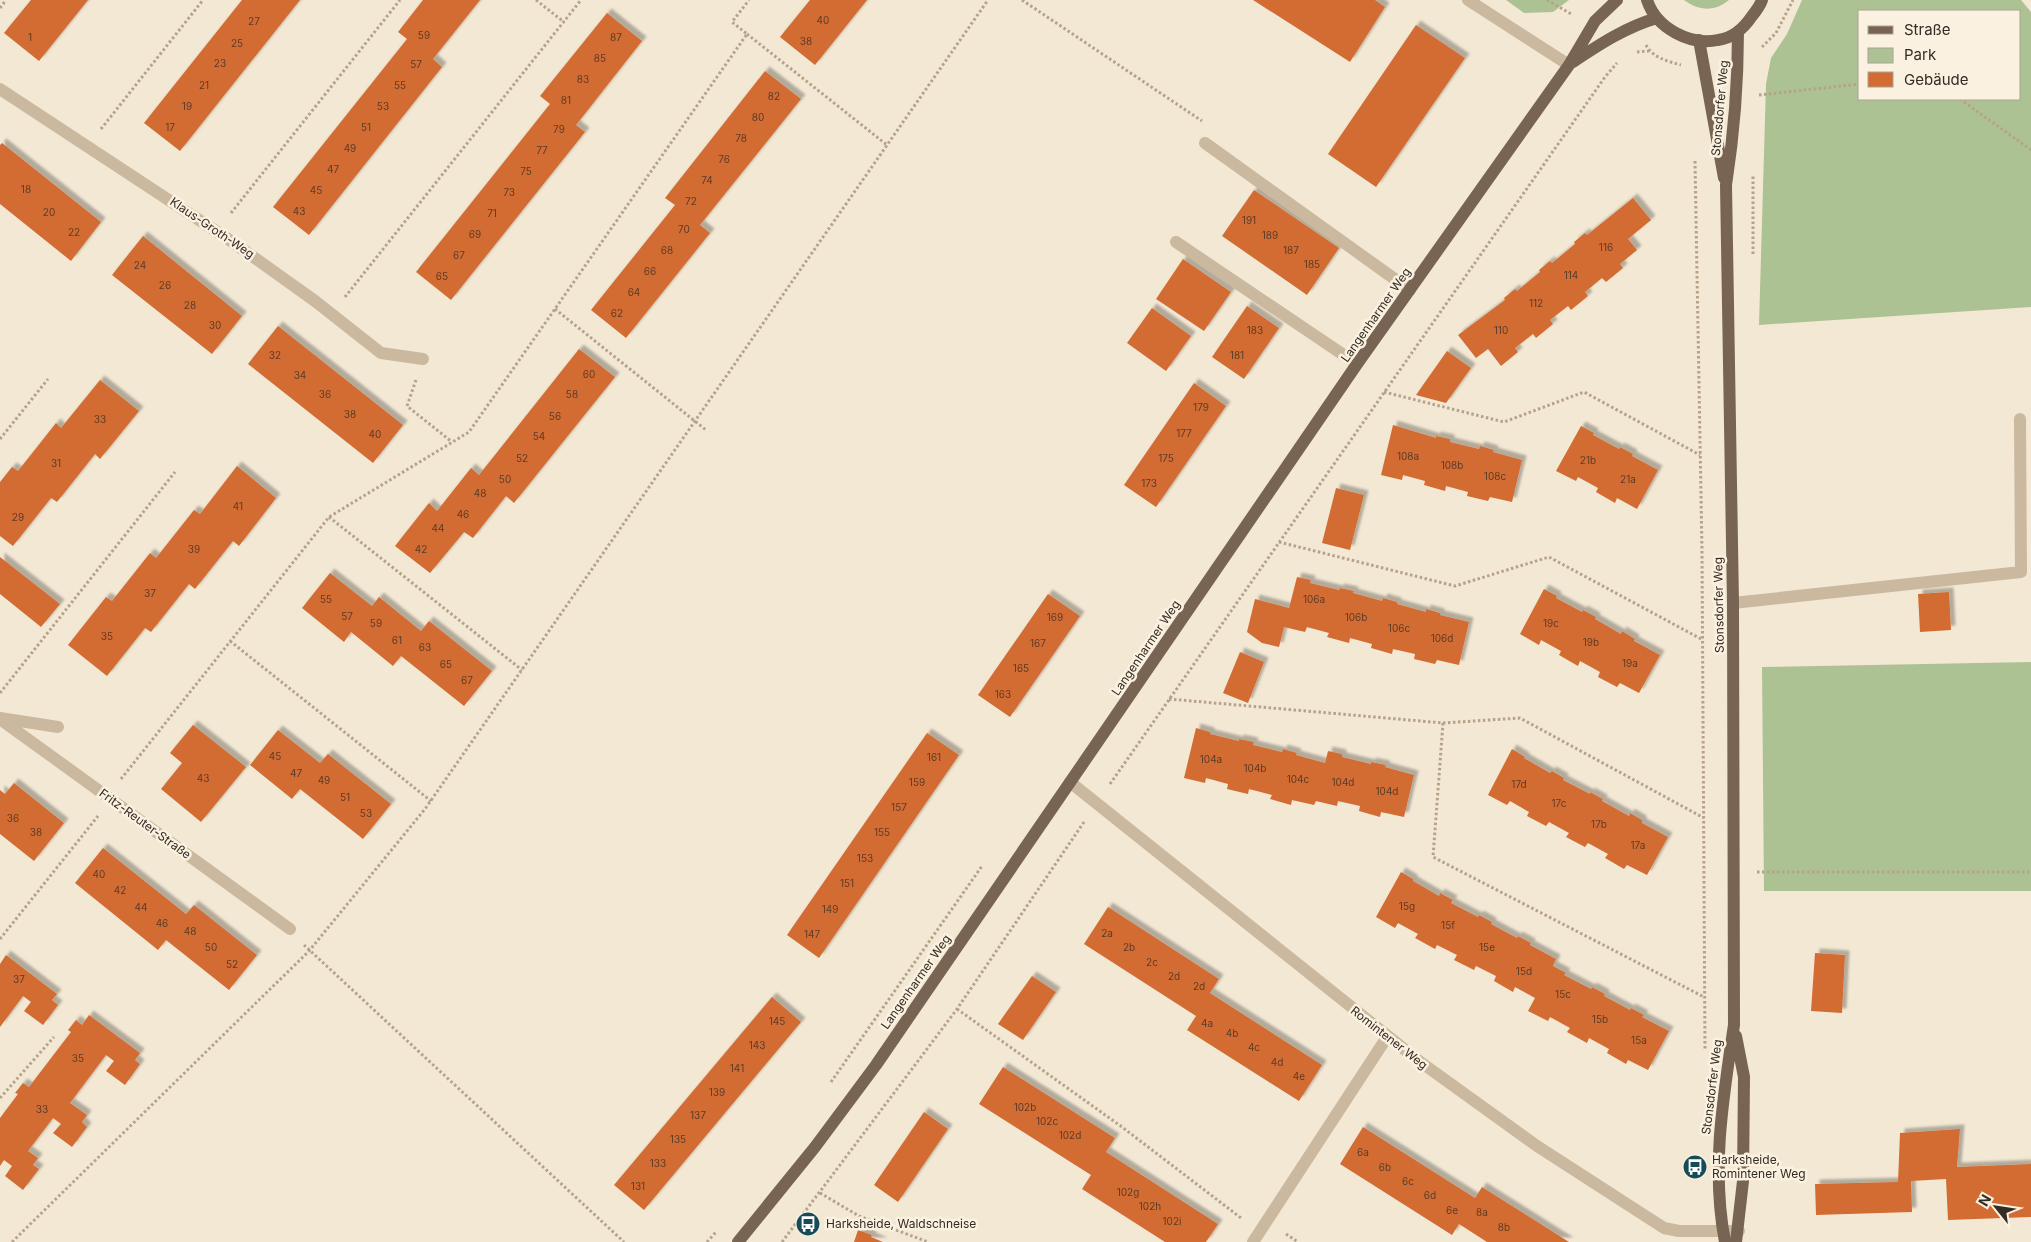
<svg xmlns="http://www.w3.org/2000/svg" width="2031" height="1242" font-family="Inter,sans-serif">
<style>
.green{fill:#adc293;fill-rule:evenodd}
.building{fill:#d26c33;filter:url(#shadow)}
.lines{fill:none;stroke-linecap:round;stroke-linejoin:round}
.path{stroke:#b7a289;stroke-width:3;stroke-dasharray:2.5 2.5;stroke-linecap:butt}
.minor{stroke:#cbb99f;stroke-width:12}
.major{stroke:#786453;stroke-width:12}
.labels{text-anchor:middle;stroke-width:5;stroke-linejoin:round;paint-order:stroke}
.number-label{font-size:10px;fill:#5c3b27}
.street-label{font-size:12px;fill:#342b23;stroke:#faf1e0}
.poi-label{font-size:12px;fill:#342b23;stroke:#faf1e0;text-anchor:start}
</style>
<defs>
<filter id="shadow"><feDropShadow dx="4.5" dy="-4.5" stdDeviation="1" flood-color="#0004"/></filter>
</defs>
<rect width="100%" height="100%" fill="#f3e8d4"/>
<path class="green" d="M1506 0H1569L1553 12 1524 13Z
M1684 0H1729C1715 12 1699 11 1684 0Z
M1802 0H2021L2031 12V307L1759 325 1766 84 1771 58 1787 34ZM1860 11H2020V99H1860Z
M2031 662V891H1764L1762 667Z"/>
<path class="building" d="M31 0H88L39 61 4 33Z
M242 0H300L180 151 144 123Z
M423 0H480L433 59 442 67 309 235 273 207 407 39 398 32Z
M810 0H867L815 65 780 37Z
M1253 0H1375L1385 7 1350 62Z
M607 13 642 41 576 125 585 132 451 300 416 272 550 104 540 96Z
M1416 25 1465 58 1376 187 1328 154Z
M765 71 801 99 700 225 710 233 626 338 591 310 675 205 665 198Z
M2 143 101 222 71 261 0 204V145Z
M1254 190 1339 248 1307 295 1222 236Z
M1633 198 1651 220 1628 239 1637 250 1620 264 1623 268 1606 282 1602 278 1585 292 1588 296 1571 310 1568 306 1550 320 1553 324 1536 338 1533 334 1515 348 1518 352 1501 366 1488 349 1476 358 1458 335 1505 300 1504 298 1515 289 1517 291 1540 272 1539 270 1550 261 1552 263 1575 244 1574 242 1585 233 1587 235Z
M143 236 242 316 212 354 112 275Z
M1183 259 1231 292 1204 331 1156 299Z
M1247 306 1279 328 1244 379 1212 357Z
M1152 308 1191 336 1166 371 1127 343Z
M278 326 403 425 373 463 248 364Z
M579 349 615 377 514 503 506 496 473 538 464 532 430 573 395 546 429 503 437 511 471 468 479 475Z
M1447 351 1471 368 1446 403 1416 395Z
M100 380 139 411 100 459 95 454 57 502 51 498 13 546 0 536V482L12 467 18 471 56 423 61 428Z
M1194 383 1226 406 1156 507 1124 485Z
M1393 425 1436 438V436L1450 439V442L1479 449 1480 446 1494 450 1493 452 1522 460 1512 502 1490 497 1488 501 1467 496 1468 492 1446 486 1445 491 1424 485 1425 481 1403 475 1402 480 1381 475Z
M1581 426 1594 433 1593 435 1619 449 1620 447 1633 454 1632 456 1658 470 1637 509 1617 498 1615 503 1596 492 1598 488 1578 477 1576 481 1556 471Z
M237 466 276 498 239 546 233 541 195 589 189 584 151 632 145 628 107 676 68 645 106 597 112 601 150 553 156 558 194 510 200 514Z
M1336 488 1364 495 1350 550 1322 543Z
M0 557 60 604 41 627 0 594Z
M330 573 372 606 379 597 421 631 429 621 492 671 464 706 401 656 393 666 351 632 344 642 302 608Z
M1297 577 1311 580 1310 583 1339 590 1340 588 1354 591 1353 593 1382 601 1383 598 1397 602V604L1426 612V609L1440 613V615L1469 622 1459 665 1437 660 1435 664 1414 659 1415 654 1393 649 1392 654 1371 648 1372 644 1350 638 1349 643 1327 637 1329 633 1307 627 1305 632 1284 627 1279 647 1262 643 1247 632 1255 599 1289 608Z
M1544 589 1557 596 1556 598 1582 612 1583 610 1596 617 1595 619 1621 634 1622 631 1635 639 1634 641 1660 655 1639 693 1620 683 1617 687 1598 677 1600 672 1580 661 1578 666 1559 655 1561 651 1541 640 1539 645 1520 634Z
M1949 592 1951 630 1920 632 1918 594Z
M1048 594 1080 616 1010 717 978 695Z
M1240 652 1264 662 1248 703 1223 693Z
M193 725 246 767 201 822 161 789 182 763 170 753Z
M1196 728 1210 732V734L1239 741V739L1254 742 1253 745 1282 752 1283 749 1297 753 1296 755 1325 763 1328 751 1342 754V757L1371 764V762L1386 765 1385 767 1414 775 1404 817 1381 812 1380 817 1359 811 1360 806 1338 801 1337 806 1316 801 1314 805 1292 800 1291 805 1270 799 1272 795 1249 789 1248 794 1227 789 1228 784 1206 778 1205 783 1184 778Z
M278 730 320 763 328 754 391 804 363 839 300 789 292 799 250 765Z
M927 733 959 755 819 958 787 935Z
M1512 749 1525 757 1524 758 1550 773 1552 771 1564 778 1563 780 1590 794V792L1603 799 1602 801 1629 816 1630 813 1642 820V823L1668 837 1647 875 1627 865 1624 869 1605 858 1608 854 1588 843 1585 847 1566 837 1569 833 1549 822 1546 826 1527 816 1529 812 1510 801 1507 805 1488 795Z
M14 783 64 823 34 861 0 834V790L5 794Z
M103 848 186 914 194 905 257 955 229 990 166 940 158 950 75 883Z
M1401 872 1413 879V881L1439 896 1440 893 1453 900 1451 903 1478 917 1479 915 1492 922 1491 924 1517 938 1518 936 1531 943 1530 945 1556 959 1553 966 1566 973 1564 975 1591 989 1592 987 1605 994 1604 996 1630 1010 1631 1008 1644 1015 1642 1017 1669 1031 1648 1070 1628 1060 1626 1064 1607 1053 1609 1049 1589 1038 1587 1043 1567 1032 1570 1028 1550 1017 1548 1021 1528 1011 1535 998 1515 987 1513 992 1494 981 1496 976 1476 966 1474 970 1454 960 1457 955 1437 945 1435 949 1415 938 1418 934 1398 923 1395 928 1376 917Z
M1108 907 1219 979 1210 993 1322 1065 1299 1101 1187 1030 1196 1016 1084 944Z
M1815 953 1845 955 1842 1013 1811 1011Z
M6 955 57 994 52 1000 58 1005 43 1025 24 1011 31 1002 23 996 0 1027V964Z
M1032 976 1056 992 1023 1040 998 1024Z
M772 997 801 1022 644 1210 614 1185Z
M89 1015 140 1053 135 1060 140 1064 125 1085 106 1071 114 1061 106 1055 70 1103 87 1115 82 1122 87 1127 72 1147 53 1133 61 1124 53 1118 28 1151 38 1158 33 1165 39 1169 23 1190 5 1176 12 1166 4 1160 0 1166V1118L18 1094 15 1093 23 1083 29 1087 71 1032 68 1030 76 1020 82 1025Z
M1003 1067 1115 1138 1106 1152 1218 1224 1206 1242H1165L1082 1189 1091 1175 979 1104Z
M924 1112 948 1129 898 1202 874 1185Z
M1363 1127 1475 1198 1482 1187 1569 1242H1487L1459 1224 1452 1235 1340 1164Z
M1960 1129 1957 1167 2031 1164V1217L1948 1220 1946 1179 1911 1181 1912 1212 1816 1215 1815 1184 1898 1182 1900 1133Z
M858 1230 872 1235 871 1237 883 1242H854Z"/>
<g class="lines">
<path class="path" d="M536 0 564 22
M1022 0 1202 121
M1547 0 1573 15
M0 8 6 0
M747 34 887 145
M1646 45C1653 58 1667 61 1681 65
M1762 47 1776 33 1793 0
M1637 52 1649 51
M1759 95 1860 84
M1960 99 2031 150
M101 129 203 0
M1695 161 1702 551 1705 1050
M231 213 400 0
M1753 254V175
M345 297 581 0
M555 309 706 430
M416 380 407 406 452 442
M1384 392 1504 422 1584 392 1700 455
M0 439 48 379
M329 517 522 670
M1279 542 1455 586 1549 557 1703 640
M230 641 431 801
M0 693 175 472
M1169 699 1443 723 1520 718 1704 818
M1443 723 1433 857 1704 997
M121 779 329 517 469 432 747 34 732 22 749 0
M1110 784 1605 77 1617 63
M1757 872H2031
M0 939 98 816
M304 945 624 1242
M957 1009 1122 1127 1241 1218
M831 1082 982 866
M0 1098 54 1037
M820 1193 859 1216 928 1242
M1286 1234 1298 1242
M12 1242 309 951 425 809 988 0
M707 1242 716 1232
M782 1242 957 1009 1084 822"/>
<path class="minor" d="M1468 0 1569 65
M0 89 231 241 315 301 381 353 423 359
M1205 143 1410 290
M1176 242 1357 364
M1733 603 2021 572 2020 419
M0 718 58 727
M0 719 290 929
M1070 782 1419 1061 1537 1146 1664 1228 1679 1231H1739
M1253 1242 1387 1037"/>
<path class="major" d="M1647 0C1656 28 1690 46 1718 40 1733 38 1744 28 1752 16 1756 11 1760 6 1762 0
M1699 40 1724 178
M1573 62C1600 44 1626 27 1657 18
M1736 1036 1744 1077 1743 1181 1736 1242
M738 1242 815 1147 876 1065 1357 364 1569 65 1595 21 1617 0
M1725 1242C1711 1169 1723 1098 1734 1025L1733 603 1726 185C1734 134 1738 83 1738 32"/>
</g>
<defs>
<symbol id="bus-disc" viewBox="-11 -11 22 22"><circle r="9.5" fill="#164c58" stroke="#faf1e0"/><path d="M-5-6H5V4H4V6H2V4H-2V6H-4V4H-5ZM-3.5-4V0h7V-4ZM-3.5 1.2v1.5H-2V1.2ZM2 1.2v1.5H3.5V1.2Z" fill="#fff"/></symbol>
</defs>
<g fill-rule="evenodd">
<use href="#bus-disc" x="1681" y="1153" width="28" height="28"/>
<use href="#bus-disc" x="794" y="1210" width="28" height="28"/>
</g>
<g class="labels">
<g class="number-label">
<text x="823" y="24">40</text>
<text x="254" y="25">27</text>
<text x="424" y="39">59</text>
<text x="30" y="41">1</text>
<text x="616" y="41">87</text>
<text x="806" y="45">38</text>
<text x="237" y="47">25</text>
<text x="600" y="62">85</text>
<text x="220" y="67">23</text>
<text x="416" y="68">57</text>
<text x="583" y="83">83</text>
<text x="204" y="89">21</text>
<text x="400" y="89">55</text>
<text x="774" y="100">82</text>
<text x="566" y="104">81</text>
<text x="187" y="110">19</text>
<text x="383" y="110">53</text>
<text x="758" y="121">80</text>
<text x="170" y="131">17</text>
<text x="366" y="131">51</text>
<text x="559" y="133">79</text>
<text x="741" y="142">78</text>
<text x="350" y="152">49</text>
<text x="542" y="154">77</text>
<text x="724" y="163">76</text>
<text x="333" y="173">47</text>
<text x="526" y="175">75</text>
<text x="707" y="184">74</text>
<text x="26" y="193">18</text>
<text x="316" y="194">45</text>
<text x="509" y="196">73</text>
<text x="691" y="205">72</text>
<text x="299" y="215">43</text>
<text x="49" y="216">20</text>
<text x="492" y="217">71</text>
<text x="1249" y="224">191</text>
<text x="684" y="233">70</text>
<text x="74" y="236">22</text>
<text x="475" y="238">69</text>
<text x="1270" y="239">189</text>
<text x="1606" y="251">116</text>
<text x="667" y="254">68</text>
<text x="1291" y="254">187</text>
<text x="459" y="259">67</text>
<text x="1312" y="268">185</text>
<text x="140" y="269">24</text>
<text x="650" y="275">66</text>
<text x="1571" y="279">114</text>
<text x="442" y="280">65</text>
<text x="165" y="289">26</text>
<text x="634" y="296">64</text>
<text x="1536" y="307">112</text>
<text x="190" y="309">28</text>
<text x="617" y="317">62</text>
<text x="215" y="329">30</text>
<text x="1255" y="334">183</text>
<text x="1501" y="334">110</text>
<text x="275" y="359">32</text>
<text x="1237" y="359">181</text>
<text x="589" y="378">60</text>
<text x="300" y="379">34</text>
<text x="325" y="398">36</text>
<text x="572" y="398">58</text>
<text x="1201" y="411">179</text>
<text x="350" y="418">38</text>
<text x="555" y="420">56</text>
<text x="100" y="423">33</text>
<text x="1184" y="437">177</text>
<text x="375" y="438">40</text>
<text x="539" y="440">54</text>
<text x="1408" y="460">108a</text>
<text x="522" y="462">52</text>
<text x="1166" y="462">175</text>
<text x="1588" y="464">21b</text>
<text x="56" y="467">31</text>
<text x="1452" y="469">108b</text>
<text x="1495" y="480">108c</text>
<text x="505" y="483">50</text>
<text x="1628" y="483">21a</text>
<text x="1149" y="487">173</text>
<text x="480" y="497">48</text>
<text x="238" y="510">41</text>
<text x="463" y="518">46</text>
<text x="18" y="521">29</text>
<text x="438" y="532">44</text>
<text x="194" y="553">39</text>
<text x="421" y="553">42</text>
<text x="150" y="597">37</text>
<text x="326" y="603">55</text>
<text x="1314" y="603">106a</text>
<text x="347" y="620">57</text>
<text x="1055" y="621">169</text>
<text x="1356" y="621">106b</text>
<text x="376" y="627">59</text>
<text x="1551" y="627">19c</text>
<text x="1399" y="632">106c</text>
<text x="107" y="640">35</text>
<text x="1442" y="642">106d</text>
<text x="397" y="644">61</text>
<text x="1591" y="646">19b</text>
<text x="1038" y="647">167</text>
<text x="425" y="651">63</text>
<text x="1630" y="667">19a</text>
<text x="446" y="668">65</text>
<text x="1021" y="672">165</text>
<text x="467" y="684">67</text>
<text x="1003" y="698">163</text>
<text x="275" y="760">45</text>
<text x="934" y="761">161</text>
<text x="1211" y="763">104a</text>
<text x="1255" y="772">104b</text>
<text x="296" y="777">47</text>
<text x="203" y="782">43</text>
<text x="1298" y="783">104c</text>
<text x="324" y="784">49</text>
<text x="917" y="786">159</text>
<text x="1343" y="786">104d</text>
<text x="1519" y="788">17d</text>
<text x="1387" y="795">104d</text>
<text x="345" y="801">51</text>
<text x="1559" y="807">17c</text>
<text x="899" y="811">157</text>
<text x="366" y="817">53</text>
<text x="13" y="822">36</text>
<text x="1599" y="828">17b</text>
<text x="36" y="836">38</text>
<text x="882" y="836">155</text>
<text x="1638" y="849">17a</text>
<text x="865" y="862">153</text>
<text x="99" y="878">40</text>
<text x="847" y="887">151</text>
<text x="120" y="894">42</text>
<text x="1407" y="910">15g</text>
<text x="141" y="911">44</text>
<text x="830" y="913">149</text>
<text x="162" y="927">46</text>
<text x="1448" y="929">15f</text>
<text x="190" y="935">48</text>
<text x="1107" y="937">2a</text>
<text x="812" y="938">147</text>
<text x="211" y="951">50</text>
<text x="1129" y="951">2b</text>
<text x="1487" y="951">15e</text>
<text x="1152" y="966">2c</text>
<text x="232" y="968">52</text>
<text x="1524" y="975">15d</text>
<text x="1174" y="980">2d</text>
<text x="19" y="983">37</text>
<text x="1199" y="990">2d</text>
<text x="1563" y="998">15c</text>
<text x="1600" y="1023">15b</text>
<text x="777" y="1025">145</text>
<text x="1207" y="1027">4a</text>
<text x="1232" y="1037">4b</text>
<text x="1639" y="1044">15a</text>
<text x="757" y="1049">143</text>
<text x="1254" y="1051">4c</text>
<text x="78" y="1062">35</text>
<text x="1277" y="1066">4d</text>
<text x="737" y="1072">141</text>
<text x="1299" y="1080">4e</text>
<text x="717" y="1096">139</text>
<text x="1025" y="1111">102b</text>
<text x="42" y="1113">33</text>
<text x="698" y="1119">137</text>
<text x="1047" y="1125">102c</text>
<text x="1070" y="1139">102d</text>
<text x="678" y="1143">135</text>
<text x="1363" y="1156">6a</text>
<text x="658" y="1167">133</text>
<text x="1385" y="1171">6b</text>
<text x="1408" y="1185">6c</text>
<text x="638" y="1190">131</text>
<text x="1128" y="1196">102g</text>
<text x="1430" y="1199">6d</text>
<text x="1150" y="1210">102h</text>
<text x="1452" y="1214">6e</text>
<text x="1482" y="1216">8a</text>
<text x="1172" y="1225">102i</text>
<text x="1504" y="1231">8b</text>
</g>
<g class="street-label">
<text transform="translate(1720 108) rotate(-85)" y="4">Stonsdorfer Weg</text>
<text transform="translate(212 228) rotate(34)" y="4">Klaus-Groth-Weg</text>
<text transform="translate(1376 315) rotate(-55)" y="4">Langenharmer Weg</text>
<text transform="translate(1719 605) rotate(-91)" y="4">Stonsdorfer Weg</text>
<text transform="translate(1146 648) rotate(-56)" y="4">Langenharmer Weg</text>
<text transform="translate(145 824) rotate(36)" y="4">Fritz-Reuter-Straße</text>
<text transform="translate(916 982) rotate(-55)" y="4">Langenharmer Weg</text>
<text transform="translate(1389 1038) rotate(38)" y="4">Romintener Weg</text>
<text transform="translate(1712 1087) rotate(-83)" y="4">Stonsdorfer Weg</text>
</g>
<g class="poi-label">
<text x="1712" y="1164">Harksheide,<tspan x="1712" dy="14">Romintener Weg</tspan></text>
<text x="826" y="1228">Harksheide, Waldschneise</text>
</g>
</g>
<rect x="1858" y="10" width="162" height="90" fill="#faf1e0" stroke="#aba294"/>
<rect x="1868" y="26" width="25" height="8" fill="#786453" stroke="#aba294"/>
<text x="1904" y="35" font-size="15" fill="#342b23">Straße</text>
<rect x="1868" y="48" width="25" height="15" fill="#adc293" stroke="#aba294"/>
<text x="1904" y="60" font-size="15" fill="#342b23">Park</text>
<rect x="1868" y="72" width="25" height="15" fill="#d26c33" stroke="#aba294"/>
<text x="1904" y="85" font-size="15" fill="#342b23">Gebäude</text>
<g transform="translate(1996 1207) rotate(300)" stroke="#faf1e0" stroke-width="4" paint-order="stroke">
<path d="M0-4L9 19L0 12L-9 19Z" fill="#342b23"/>
<text y="-8" font-size="14" font-weight="bold" text-anchor="middle" fill="#342b23">N</text>
</g>
</svg>
